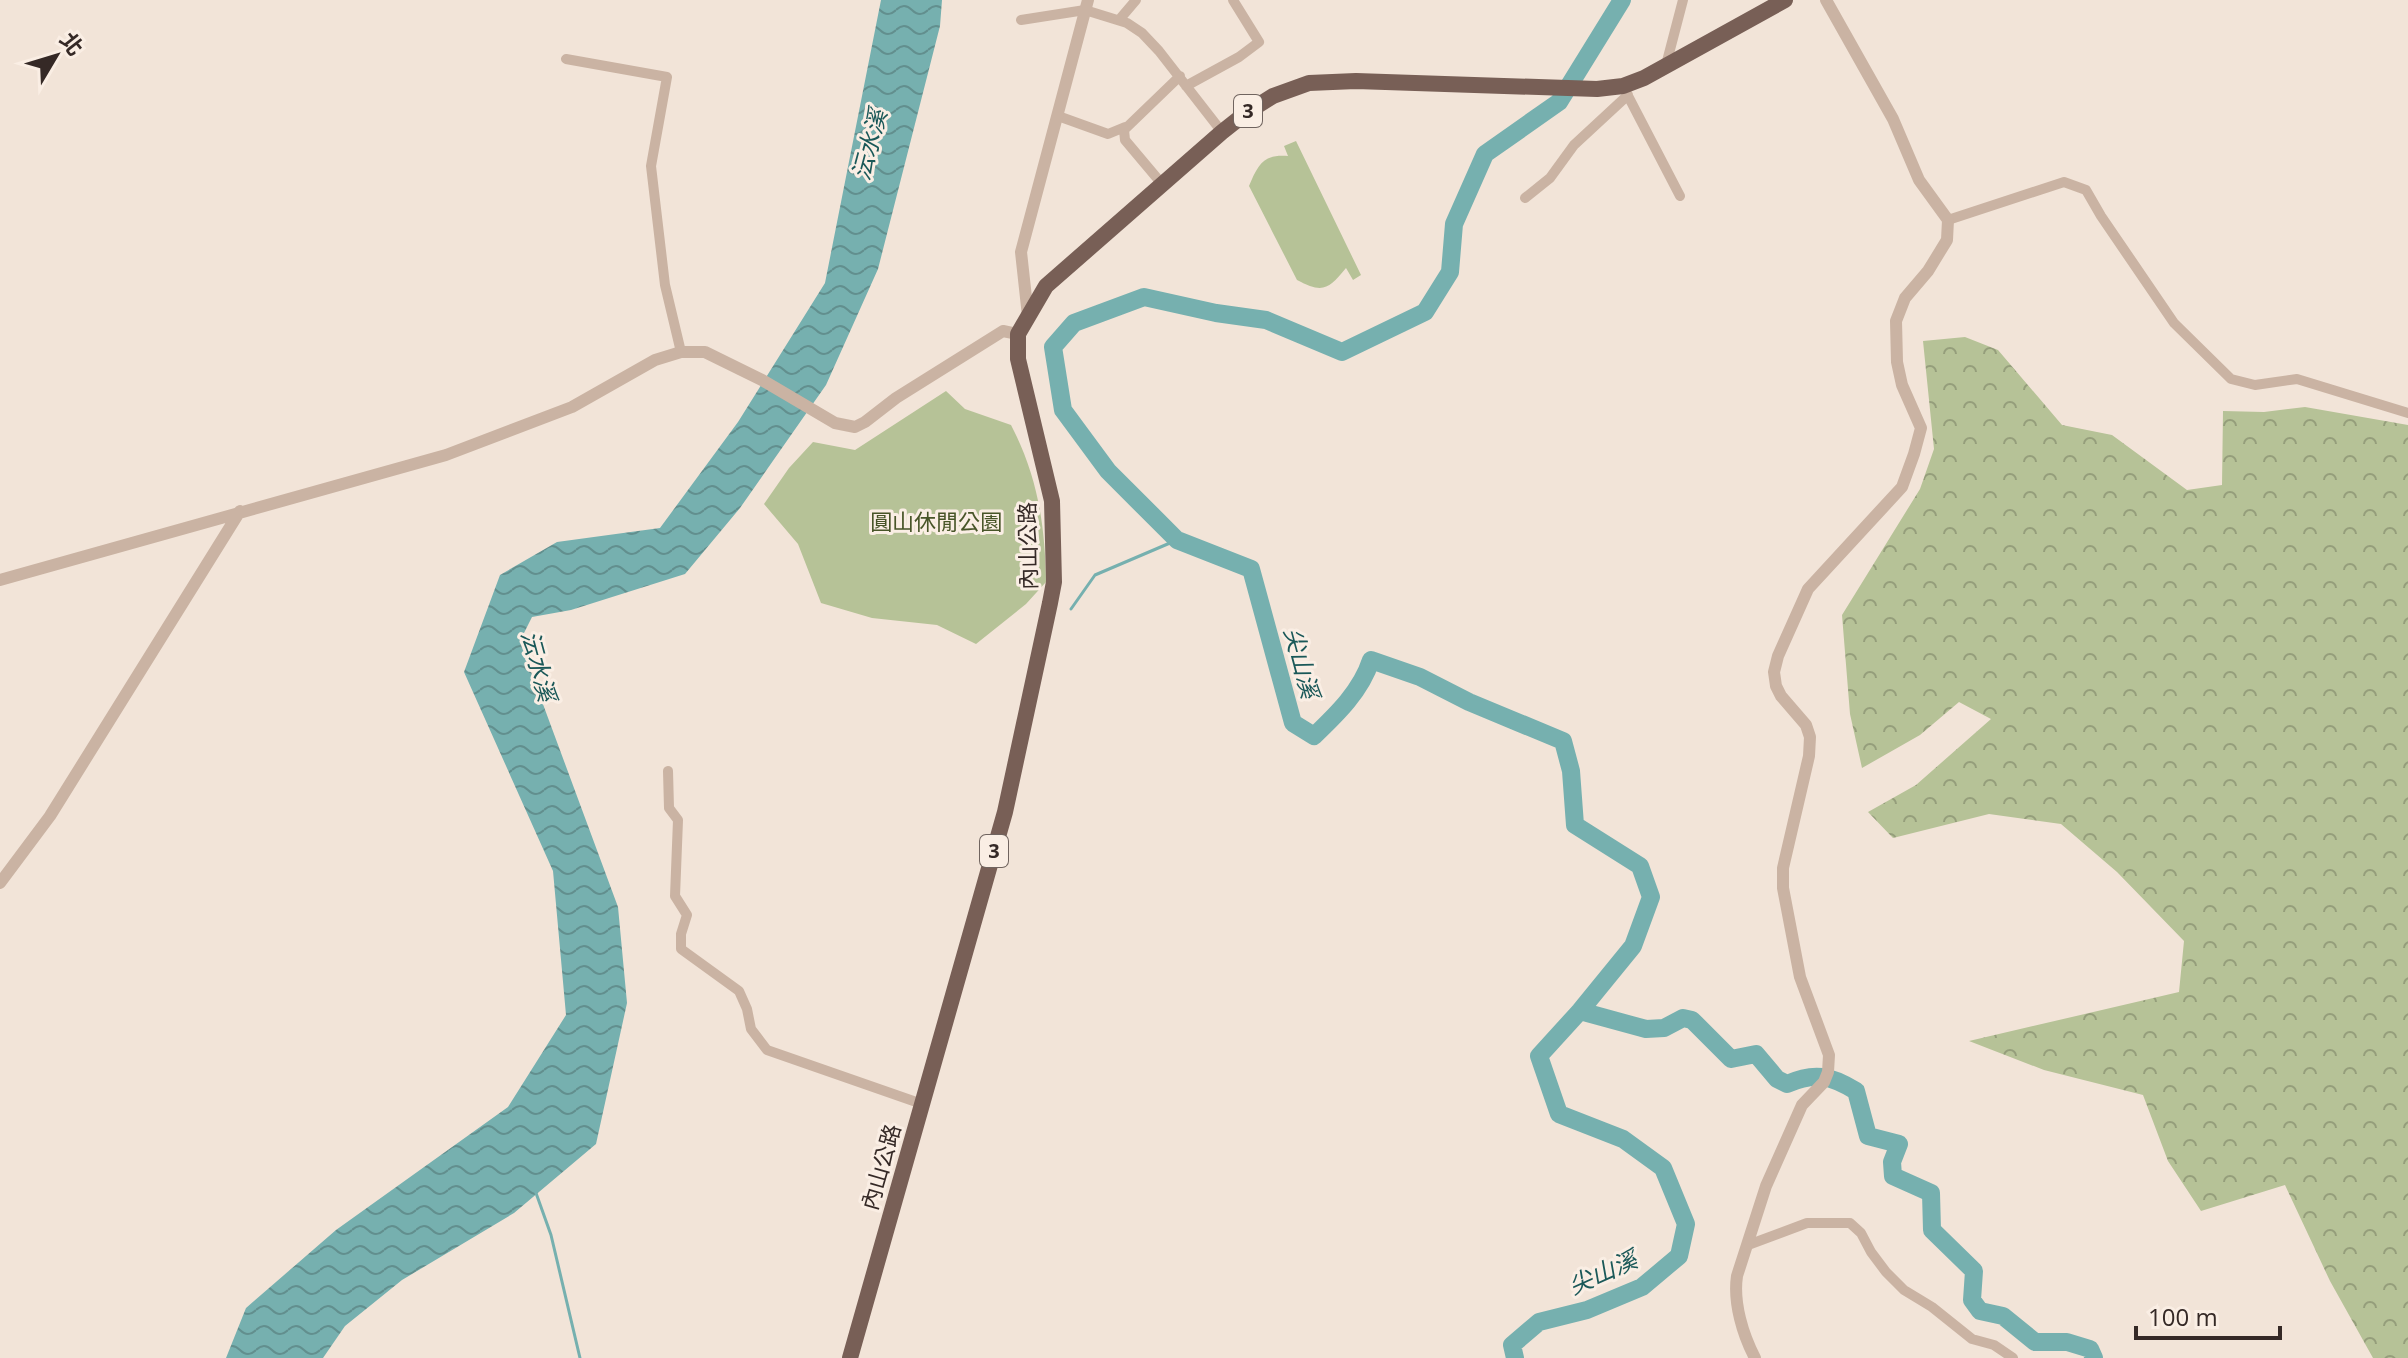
<svg xmlns="http://www.w3.org/2000/svg" width="2408" height="1358" font-family="'Open Sans','Noto Sans TC',sans-serif">
<style>
.forest{fill:url(#forest-crowns)}
.green{fill:#b6c297}
.water{fill:url(#water-waves)}
.lines{fill:none;stroke-linecap:round;stroke-linejoin:round}
.stream{stroke:#76b0af;stroke-width:3}
.river{stroke:#76b0af;stroke-width:18}
.minor{stroke:#cab3a3;stroke-width:10}
.tertiary{stroke:#cab3a3;stroke-width:12}
.primary{stroke:#785f56;stroke-width:16}
.labels{text-anchor:middle;stroke-width:6;stroke-linejoin:round;paint-order:stroke}
.shield{fill:#faeee4;stroke:#70645f;stroke-width:2}
.shield-label{font-size:20px;font-weight:bold;fill:#352926}
.park-label{font-size:22px;fill:#485528;stroke:#faeee4}
.street-label{font-size:22px;fill:#352926;stroke:#faeee4}
.water-label{font-size:24px;font-style:italic;fill:#1a5858;stroke:#faeee4}
</style>
<defs>
<pattern id="forest-crowns" width="20" height="18" patternUnits="userSpaceOnUse" patternTransform="scale(2)"><rect width="20" height="18" fill="#b6c297"/><path d="M2 6a3 3 0 1 1 6 0M12 15a3 3 0 1 1 6 0" fill="none" stroke="#959e7b"/></pattern>
<pattern id="water-waves" width="16" height="10" patternUnits="userSpaceOnUse" patternTransform="scale(2)"><rect width="16" height="10" fill="#76b0af"/><path d="M0 5q4-4 8 0t8 0" fill="none" stroke="#628f8e"/></pattern>
</defs>
<rect width="100%" height="100%" fill="#f2e4d8"/>
<path class="forest" d="M1965 337 1998 350 2062 425 2112 435 2187 490 2222 485 2223 411 2264 412 2305 407 2408 425V1358H2373L2330 1281 2285 1185 2201 1211 2168 1161 2143 1095 2044 1070 1969 1041 2179 992 2184 941 2117 872 2061 824 1989 814 1893 838 1868 812 1916 785 1991 719 1959 702 1920 735 1862 768 1850 714 1842 615 1920 489 1934 449 1923 341Z"/>
<path class="green" d="M1296 141 1361 275 1353 280 1346 268C1329 289 1323 294 1297 280L1249 186C1258 165 1263 154 1288 156L1284 146Z
M946 391 965 409 1011 425C1038 477 1045 525 1046 582L1026 604 976 644 937 625 872 618 821 603 798 544 764 504 789 468 813 442 855 450Z"/>
<path class="water" d="M881 0H942L940 26 878 269 826 385 740 508 685 574 571 610 532 617 524 633 527 661 618 907 627 1003 596 1144 514 1213 402 1280 345 1326 323 1358H226L246 1308 336 1230 508 1107 566 1015 553 871 464 672 500 575 557 542 660 528 738 422 825 283Z"/>
<g class="lines">
<path class="stream" d="M1071 609 1095 575 1177 540
M536 1193 551 1235 580 1358"/>
<path class="river" d="M1580 1011 1646 1029 1664 1028 1683 1018 1692 1020 1731 1059 1756 1054 1777 1079 1787 1084C1814 1072 1830 1075 1856 1091L1868 1136 1899 1144 1892 1162 1893 1176 1931 1193 1932 1230 1974 1271 1972 1300 1980 1311 2003 1316 2035 1342H2067L2090 1349 2094 1358
M1515 1358 1512 1345 1539 1322 1587 1310 1642 1287 1679 1256 1686 1224 1663 1168 1623 1139 1559 1114 1539 1056 1580 1011 1633 946 1651 897 1640 866 1575 825 1571 771 1563 741 1469 702 1420 677 1371 660C1361 691 1337 714 1314 736L1293 723 1251 569 1177 540 1108 471 1063 410 1053 347 1074 323 1144 297 1216 313 1266 320 1342 352 1425 312 1450 272 1454 224 1485 154 1559 102 1622 0"/>
<path class="minor" d="M1021 20 1085 10 1127 23 1142 33 1159 51 1222 132
M1119 20 1136 0
M566 59 667 77 651 166 665 285 681 352
M1666 65 1683 0
M1186 86 1239 57 1259 42 1233 0
M1626 92 1680 196
M1058 116 1108 134 1125 127
M1162 184 1125 140 1124 130 1180 76
M1525 198 1550 178 1574 145 1628 95
M1948 220 2064 182 2086 190 2101 216 2174 323 2231 379 2255 385 2297 379 2408 413
M668 771 669 808 678 820 675 896 687 915 681 934V949L739 991 747 1009 751 1029 767 1050 922 1104
M1748 1245 1807 1223H1850L1861 1233 1871 1252 1886 1272 1904 1290 1932 1307 1972 1339 1994 1345 2013 1358"/>
<path class="tertiary" d="M1028 316 1021 252 1088 0
M0 580 446 455 572 407 655 360 681 352H705L762 380 835 423 855 427 865 422 896 398 1003 331 1018 334
M0 883 50 816 240 511
M1755 1358C1743 1335 1733 1303 1737 1276L1766 1186 1802 1105 1824 1082 1828 1072 1829 1055 1800 977 1783 888V868L1809 756 1810 737 1806 725 1781 696 1776 686 1774 672 1778 656 1808 589 1902 487 1914 454 1921 428 1902 385 1897 362 1896 321 1905 298 1928 271 1947 240 1948 220 1919 180 1893 119 1826 0"/>
<path class="primary" d="M850 1358 1005 812 1050 603 1054 582 1052 501 1018 359V334L1046 286 1222 132 1246 113 1273 96 1309 83 1356 81 1597 89 1623 86 1644 78 1785 0"/>
</g>
<g class="labels">
<g class="shield">
<rect x="1234" y="95" width="28" height="32" rx="6"/>
<rect x="980" y="835" width="28" height="32" rx="6"/>
</g>
<g class="shield-label">
<text x="1248" y="118">3</text>
<text x="994" y="858">3</text>
</g>
<g class="park-label">
<text x="936" y="530">圓山休閒公園</text>
</g>
<g class="street-label">
<text transform="translate(1028 546) rotate(-91)" y="8">內山公路</text>
<text transform="translate(881 1167) rotate(-74)" y="8">內山公路</text>
</g>
<g class="water-label">
<text transform="translate(870 145) rotate(-75)" y="8">沄水溪</text>
<text transform="translate(1301 663) rotate(75)" y="8">尖山溪</text>
<text transform="translate(538 666) rotate(75)" y="8">沄水溪</text>
<text transform="translate(1603 1273) rotate(-24)" y="8">尖山溪</text>
</g>
</g>
<g transform="translate(56 56) rotate(52)" stroke="#faeee4" stroke-width="6" paint-order="stroke">
<path d="M0-6L14 30L0 20L-14 30Z" fill="#352926"/>
<text y="-12" font-size="22" font-weight="bold" text-anchor="middle" fill="#352926">北</text>
</g>
<path d="M2136 1326v12h144v-12" fill="none" stroke="#352926" stroke-width="4"/>
<text x="2148" y="1326" font-size="24" fill="#352926" stroke="#faeee4" stroke-width="6" paint-order="stroke">100 m</text>
</svg>
